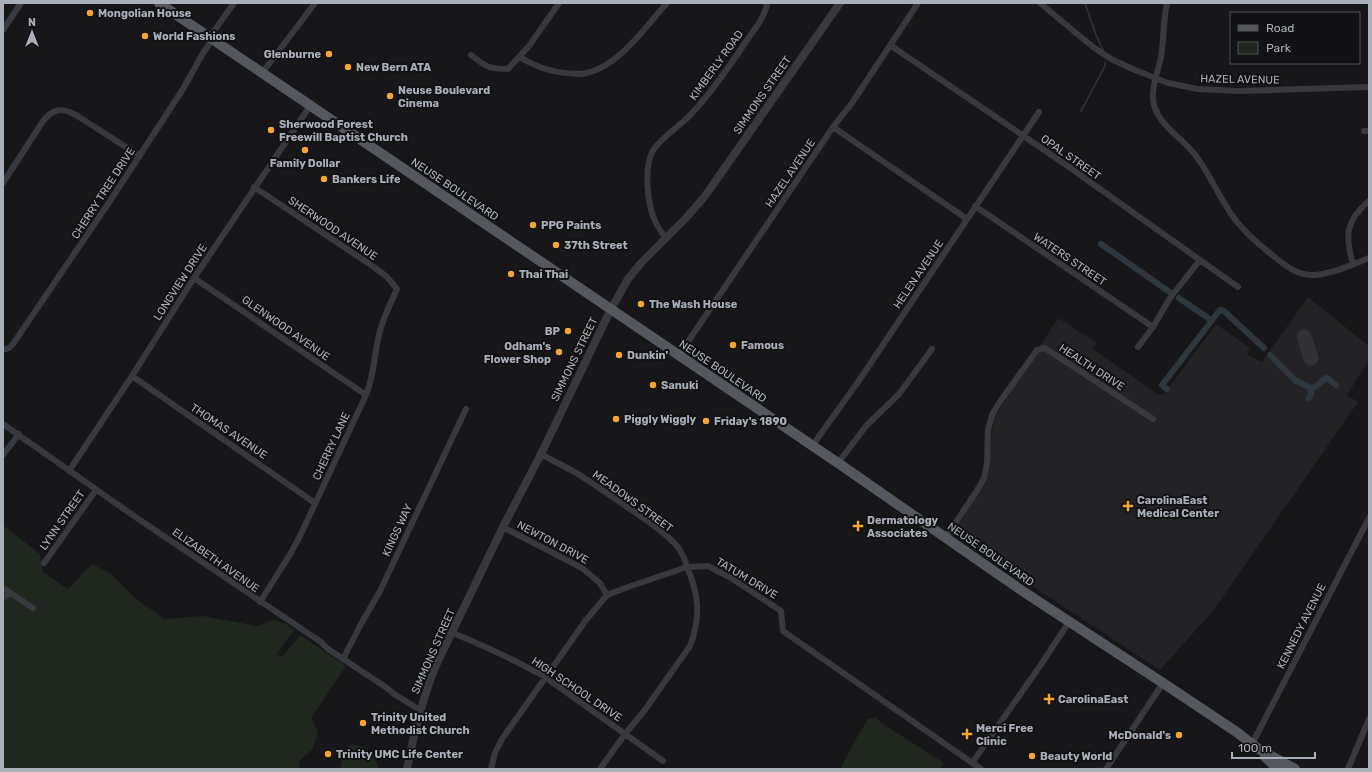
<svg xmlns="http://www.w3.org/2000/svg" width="1372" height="772" font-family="Rubik,sans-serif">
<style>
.built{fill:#232326}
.green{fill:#1f271f}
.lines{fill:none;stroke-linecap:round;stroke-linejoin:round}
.stream{stroke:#2d373d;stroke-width:1.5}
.canal{stroke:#2d373d;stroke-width:6}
.taxiway{stroke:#313236;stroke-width:15}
.minor{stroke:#38393e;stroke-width:6}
.tertiary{stroke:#38393e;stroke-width:8}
.primary{stroke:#54575d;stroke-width:10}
.poi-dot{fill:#f5a533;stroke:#121214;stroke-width:1.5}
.labels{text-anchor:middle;stroke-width:4;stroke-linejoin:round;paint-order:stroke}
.poi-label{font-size:11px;font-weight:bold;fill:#a9afb9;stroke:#121214;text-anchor:start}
.street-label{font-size:11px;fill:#a9afb9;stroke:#121214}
</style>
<rect width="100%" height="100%" fill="#171719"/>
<path class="built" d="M1308 297 1369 346V360L1347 395 1358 402 1213 611 1160 670 953 534 987 477 994 418 1058 318 1097 343 1093 349 1159 395 1165 393 1216 324 1250 348 1247 354 1262 362Z"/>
<path class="green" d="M3 525 40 554 43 572 68 589 92 564 111 574 136 599 165 619 203 616 258 626 273 620 286 624 294 630 277 654 282 657 300 635 346 666 311 718 318 732 312 750 300 760 299 769H3Z
M876 717 880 722 944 763 940 769H840L857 737 868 719Z
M352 744 367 748 377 763 378 769H340L344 750Z"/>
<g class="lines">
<path class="stream" d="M1085 3 1096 35 1103 50
M1081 111 1105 66V62"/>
<path class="canal" d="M1101 244 1171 293
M1179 298 1211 320
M1270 355 1296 381 1311 388V394L1309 398
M1311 388C1319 388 1320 380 1327 378L1336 385
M1167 389 1162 385 1220 310 1224 311 1264 348"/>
<path class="taxiway" d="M1304 337 1311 358"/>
<path class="minor" d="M1040 3 1093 47 1111 59 1135 70 1168 83 1198 89 1239 91 1369 87
M1167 3C1163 21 1164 39 1161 57 1158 72 1150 90 1154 105 1160 127 1184 139 1196 156 1211 176 1220 199 1234 218 1246 234 1261 246 1276 258 1287 267 1299 276 1314 275 1332 274 1352 265 1369 258
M3 30 21 3
M209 38 234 3
M890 45 1069 167 1238 287
M471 55C486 67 489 69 508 69L529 46 559 3
M519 57C533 65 550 72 566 73 571 73 576 74 581 74 617 70 645 27 667 3
M262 73 315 3
M833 127 967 219
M1364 131H1369
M3 183 43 121C53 109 61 107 76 115L140 156
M254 187 374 267 387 277 397 289C391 303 382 319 379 335 374 355 374 376 366 395L299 538 289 556 260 602
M975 206 1153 327
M666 238C662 233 658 228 656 223 647 206 643 165 654 149 665 134 682 125 694 111 713 90 729 67 745 43 753 31 765 18 767 3
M1353 264C1345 236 1345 221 1369 201
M194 278 366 395
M1138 347 1153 327 1170 298 1200 260
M3 350 9 348 13 344 110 201 183 89 203 53 212 40
M679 355 833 127 852 103 918 3
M132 376 315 503
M3 424 134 516 321 642 328 649 387 688 394 694 420 710
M812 446 858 382 1039 112
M541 454C553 461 566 467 578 474 598 487 617 500 636 513 650 523 665 532 676 545 681 551 685 559 687 567 699 594 701 618 690 646L644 711 625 734 600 769
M3 455 19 434
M838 463 866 426 899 394 932 349
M69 471 132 376 194 278 310 106
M503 527 582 568 600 583 607 595
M946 537 976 492 984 478 987 463 988 430 992 415 999 403 1037 350 1044 348 1051 352 1153 419
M44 563 96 490
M3 588 33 608
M3 598 10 593
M453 633C484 646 516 660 545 677L663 761
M343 659 361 624 380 591 466 409
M1252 744 1369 518
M972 763 1040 666 1069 622
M491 769 495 753 502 739 586 620 607 595 628 587 687 567 708 566 731 578 781 611 783 631 981 769
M1106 769 1163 683
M1348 769 1369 719"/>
<path class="tertiary" d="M407 769C414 733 422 698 437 663L503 527 541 454 611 309 628 279 641 263 686 218 705 196 840 3"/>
<path class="primary" d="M159 3 838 463 1024 592 1163 683 1238 733 1257 748 1295 769
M1265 757 1278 769"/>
</g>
<g class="poi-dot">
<circle cx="90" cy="13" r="4"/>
<circle cx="145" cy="36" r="4"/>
<circle cx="329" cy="54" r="4"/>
<circle cx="348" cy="67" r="4"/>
<circle cx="390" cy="96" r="4"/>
<circle cx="271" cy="130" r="4"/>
<circle cx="305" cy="150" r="4"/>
<circle cx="324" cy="179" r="4"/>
<circle cx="533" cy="225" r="4"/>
<circle cx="556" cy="245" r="4"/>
<circle cx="511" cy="274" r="4"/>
<circle cx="641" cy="304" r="4"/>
<circle cx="568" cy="331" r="4"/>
<circle cx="733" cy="345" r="4"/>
<circle cx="559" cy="352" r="4"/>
<circle cx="619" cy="355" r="4"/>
<circle cx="653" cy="385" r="4"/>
<circle cx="616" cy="419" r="4"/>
<circle cx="706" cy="421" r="4"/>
<path d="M1126 500h4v4h4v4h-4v4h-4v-4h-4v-4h4z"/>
<path d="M856 520h4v4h4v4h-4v4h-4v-4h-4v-4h4z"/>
<path d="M1047 693h4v4h4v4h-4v4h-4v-4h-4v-4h4z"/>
<circle cx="363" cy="723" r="4"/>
<path d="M965 728h4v4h4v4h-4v4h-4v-4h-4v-4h4z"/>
<circle cx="1179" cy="735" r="4"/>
<circle cx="328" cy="754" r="4"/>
<circle cx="1032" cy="756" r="4"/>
</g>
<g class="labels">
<g class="poi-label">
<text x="98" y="17">Mongolian House</text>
<text x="153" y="40">World Fashions</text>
<text x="321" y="58" text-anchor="end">Glenburne</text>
<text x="356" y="71">New Bern ATA</text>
<text x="398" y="94">Neuse Boulevard<tspan x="398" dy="13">Cinema</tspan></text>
<text x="279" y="128">Sherwood Forest<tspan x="279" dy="13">Freewill Baptist Church</tspan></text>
<text x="305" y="167" text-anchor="middle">Family Dollar</text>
<text x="332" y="183">Bankers Life</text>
<text x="541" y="229">PPG Paints</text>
<text x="564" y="249">37th Street</text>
<text x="519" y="278">Thai Thai</text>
<text x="649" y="308">The Wash House</text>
<text x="560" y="335" text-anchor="end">BP</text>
<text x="741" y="349">Famous</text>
<text x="551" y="350" text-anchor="end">Odham's<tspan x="551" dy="13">Flower Shop</tspan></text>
<text x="627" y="359">Dunkin'</text>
<text x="661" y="389">Sanuki</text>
<text x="624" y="423">Piggly Wiggly</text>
<text x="714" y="425">Friday's 1890</text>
<text x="1137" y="504">CarolinaEast<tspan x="1137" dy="13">Medical Center</tspan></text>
<text x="867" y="524">Dermatology<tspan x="867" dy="13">Associates</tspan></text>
<text x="1058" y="703">CarolinaEast</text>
<text x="371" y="721">Trinity United<tspan x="371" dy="13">Methodist Church</tspan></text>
<text x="976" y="732">Merci Free<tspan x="976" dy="13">Clinic</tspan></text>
<text x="1171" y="739" text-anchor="end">McDonald's</text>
<text x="336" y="758">Trinity UMC Life Center</text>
<text x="1040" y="760">Beauty World</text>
</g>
<g class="street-label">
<text transform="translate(716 65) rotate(-54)" y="4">KIMBERLY ROAD</text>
<text transform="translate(1240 79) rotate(1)" y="4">HAZEL AVENUE</text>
<text transform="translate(762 95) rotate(-55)" y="4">SIMMONS STREET</text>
<text transform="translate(1071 157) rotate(35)" y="4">OPAL STREET</text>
<text transform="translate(790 173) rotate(-56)" y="4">HAZEL AVENUE</text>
<text transform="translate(455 189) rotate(34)" y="4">NEUSE BOULEVARD</text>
<text transform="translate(103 193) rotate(-57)" y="4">CHERRY TREE DRIVE</text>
<text transform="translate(333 228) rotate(34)" y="4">SHERWOOD AVENUE</text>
<text transform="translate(1070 259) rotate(34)" y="4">WATERS STREET</text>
<text transform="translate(918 274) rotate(-56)" y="4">HELEN AVENUE</text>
<text transform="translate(180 282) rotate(-57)" y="4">LONGVIEW DRIVE</text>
<text transform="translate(286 328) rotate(35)" y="4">GLENWOOD AVENUE</text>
<text transform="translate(574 359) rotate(-64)" y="4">SIMMONS STREET</text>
<text transform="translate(1092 367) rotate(33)" y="4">HEALTH DRIVE</text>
<text transform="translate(723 371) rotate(34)" y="4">NEUSE BOULEVARD</text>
<text transform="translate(229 431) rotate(34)" y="4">THOMAS AVENUE</text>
<text transform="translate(331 446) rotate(-65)" y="4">CHERRY LANE</text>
<text transform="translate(633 501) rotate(36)" y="4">MEADOWS STREET</text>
<text transform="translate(62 520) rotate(-55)" y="4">LYNN STREET</text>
<text transform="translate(397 530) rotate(-65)" y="4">KINGS WAY</text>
<text transform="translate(553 542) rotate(28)" y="4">NEWTON DRIVE</text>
<text transform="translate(991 554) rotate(35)" y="4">NEUSE BOULEVARD</text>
<text transform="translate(216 560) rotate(35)" y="4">ELIZABETH AVENUE</text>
<text transform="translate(747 578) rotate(31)" y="4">TATUM DRIVE</text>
<text transform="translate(1301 626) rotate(-63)" y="4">KENNEDY AVENUE</text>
<text transform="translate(433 651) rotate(-66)" y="4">SIMMONS STREET</text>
<text transform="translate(577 689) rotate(34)" y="4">HIGH SCHOOL DRIVE</text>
</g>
</g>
<rect width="1372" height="772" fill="none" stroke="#a9afb9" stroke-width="8"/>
<rect x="1230" y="12" width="130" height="52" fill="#121214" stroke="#4e5156"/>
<rect x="1238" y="25" width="20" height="6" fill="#54575d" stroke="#4e5156"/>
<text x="1266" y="32" font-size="12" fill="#a9afb9">Road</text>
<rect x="1238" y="42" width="20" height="12" fill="#1f271f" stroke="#4e5156"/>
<text x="1266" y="52" font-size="12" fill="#a9afb9">Park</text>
<g transform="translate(32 32)" stroke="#121214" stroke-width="3" paint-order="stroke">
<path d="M0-3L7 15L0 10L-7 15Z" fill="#a9afb9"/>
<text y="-6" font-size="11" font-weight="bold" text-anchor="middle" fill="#a9afb9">N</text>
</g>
<path d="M1232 752v6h83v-6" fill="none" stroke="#a9afb9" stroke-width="2"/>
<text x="1238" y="752" font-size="12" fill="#a9afb9" stroke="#121214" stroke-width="3" paint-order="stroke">100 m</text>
</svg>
